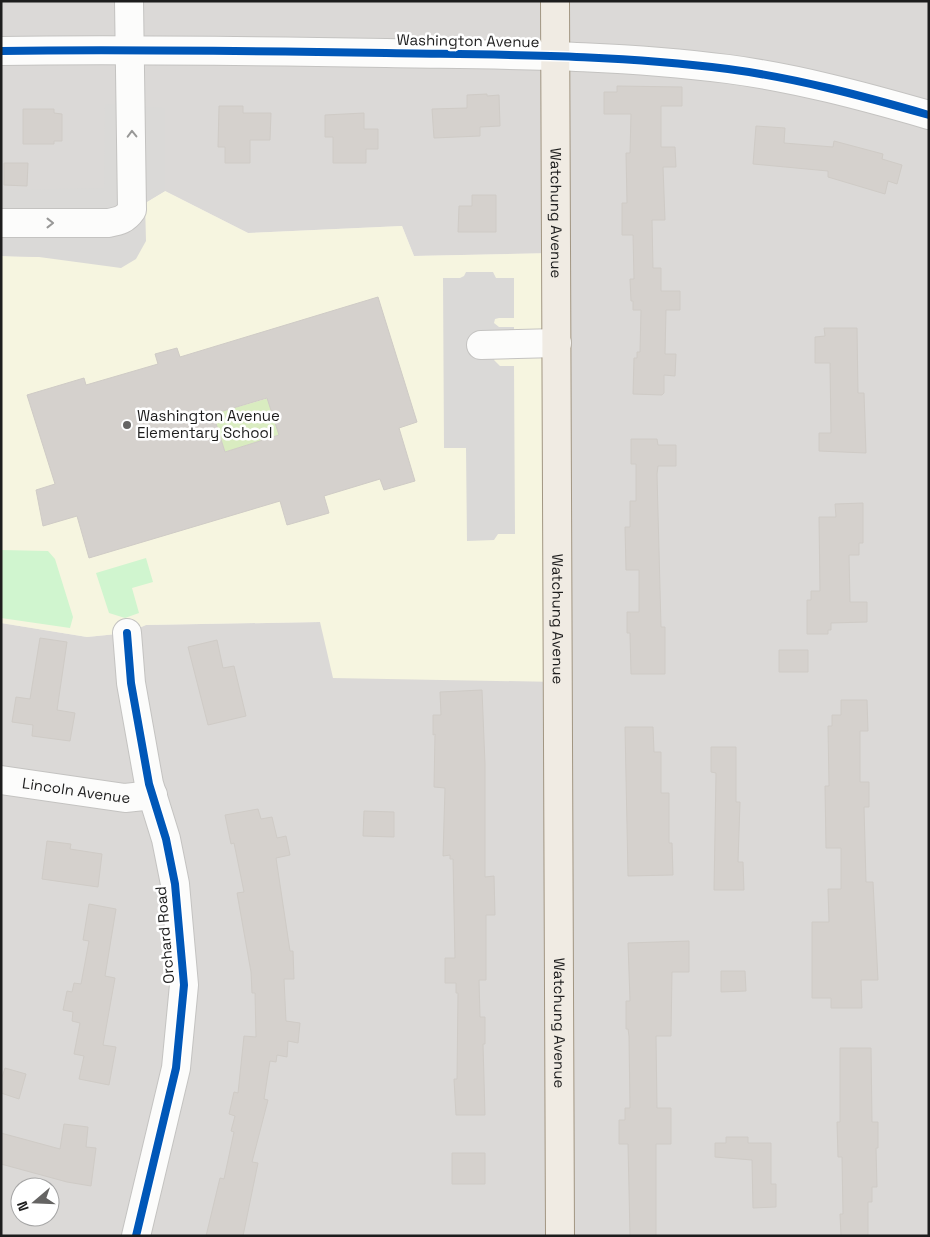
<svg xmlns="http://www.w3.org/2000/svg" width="930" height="1237" font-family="'Space Grotesk',sans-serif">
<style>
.residential{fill:#dbd9d7;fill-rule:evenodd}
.education{fill:#f6f5e0}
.grass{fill:#d9ecc0}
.park{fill:#d0f5cf}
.parking{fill:#dad9d7}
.building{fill:#d5d1cd;stroke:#cfcbc6;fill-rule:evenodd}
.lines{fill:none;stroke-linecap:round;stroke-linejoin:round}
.minor-casing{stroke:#c4c3c1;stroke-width:30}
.major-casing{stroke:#a29682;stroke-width:30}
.minor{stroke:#fcfcfb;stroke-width:28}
.major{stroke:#f0ebe3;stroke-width:28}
.cycleway-casing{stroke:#fff;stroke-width:11}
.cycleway{stroke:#0057b8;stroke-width:8}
.oneway{stroke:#989897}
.poi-dot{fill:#656463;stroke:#fff;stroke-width:2}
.labels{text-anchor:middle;stroke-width:5;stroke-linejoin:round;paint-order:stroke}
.street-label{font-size:15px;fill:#1d1d1d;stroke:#fff}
.poi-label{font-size:15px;fill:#1d1d1d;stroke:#fff;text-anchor:start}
</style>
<rect width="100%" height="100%" fill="#ece9e5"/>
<path class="residential" d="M1 1H929V1236H1V623L87 637 127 633 146 625 320 622 556 253 414 256 402 226 248 233 165 191 145 203 39 257 1 256ZM20 1187H50V1217H20Z"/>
<path class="education" d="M165 191 248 233 402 226 414 256 556 253 558 682 333 678 320 622 146 625 127 633 87 637 1 623V256L39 257 145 203Z"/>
<path class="grass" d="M353 374 279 435 225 452 213 414Z"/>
<path class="park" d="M1 550 48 551 55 559 73 617 70 628 1 618Z
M146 558 153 582 132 588 139 613 125 618 109 613 96 573Z"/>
<path class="parking" d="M105 104 165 108V191L145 203 146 241 136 259 121 268 39 257 1 256V190L104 188Z
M466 272H493L496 278H514V318H499L495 319 494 323 499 327H514V353L496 356 494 360 500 366H514L515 534H498L494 540 467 541 466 448H444L443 278H460L464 276Z"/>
<path class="building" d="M617 86 682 87V106H661V147H675L676 167H663L665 220H652L653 268H661V291H680V310H666L665 354H676L675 376 664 375V393L662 395 633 394 634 358H637V352H640L641 310H633V301H631L630 279H634L633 235H622V203H627L626 153H630L631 114H604V92H617Z
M487 94V96L499 95 500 126 480 127V136L434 138 432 109 467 108V95Z
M219 106H243V113H271L270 140H250V163H225V147H218Z
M23 109H54V113L62 114V141H54V144H23Z
M364 113V129H378V149H366V163H333V137H325V115Z
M756 126 785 128 784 143 833 147 834 141 883 154 882 159 902 165 897 184 888 181 885 194 828 177V171L753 164Z
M4 163H28L27 186 4 185Z
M472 195H496V232H458L459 206H472Z
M378 297 417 422 399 428 415 481 384 490 380 479 324 496 329 513 287 525 280 501 89 558 77 516 43 526 36 490 55 484 27 395 84 378 86 385 158 364 155 354 177 348 180 357ZM267 398 279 435 225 452 213 414Z
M824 328H857L858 393H864L866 453 819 451V433H831L830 363H815V337L825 336Z
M631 439H657L658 445H676V466H658L657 474 661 627H665V674H631L630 633H627V612H639V570H626L625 527H630V501H636V464H631Z
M863 503V543H859V555H849L850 602H867V622L831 623V630H828V634H807V600H811V591H820L819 517H836L835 504Z
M40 638 67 642 57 710 75 713 70 741 32 736 33 725 12 722 16 697 30 699Z
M217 640 223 668 234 666 246 716 208 725 188 647Z
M779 650H808V672H779Z
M482 690 485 764V877L494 876 495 915H486V980H479L480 1017H485V1044H483L485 1115H456L454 1079H457L458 993H456V983H445V958H455L453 859H450V855L443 856 445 788 434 787 435 734 433 735V715H441L440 692Z
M841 700H867L868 731H860V782H869V807H864L866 882H873L878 980H861L862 1008H831V998H812V922H829L828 889H841V848H826L825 786H829L828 726H832V715H841Z
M625 727H653L654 752H661V793H669V843H672L673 875 628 876Z
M711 747H736V802H740L738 862H743L744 890H714L716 773 711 772Z
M258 809 261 819 272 817 277 838 286 836 290 855 276 858 290 951H293L294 979H284L286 1021 300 1023 298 1043 288 1041 287 1057 277 1055 276 1062 270 1061 264 1099 268 1100 252 1162 258 1163 243 1236H206L220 1178 224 1179 234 1132 231 1131 235 1116 229 1114 234 1092 238 1093 244 1036 256 1037 255 993H252L251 972 237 893 244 892 234 843 231 844 225 815Z
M364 811 394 812V837L363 836Z
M47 841 71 844 70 849 102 854 98 887 42 879Z
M89 904 116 909 105 976 115 978 103 1045 116 1047 109 1085 79 1079 84 1056 74 1054 80 1023 72 1021 73 1012 63 1010 67 991 72 992 74 983 81 984 89 941 83 940Z
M689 941V972H672L671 1036H656L657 1108H671V1144H656V1236H630L628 1144H619V1120H625V1108H630L629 1036 628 1029H626V1001H630L628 943Z
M721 971H745L746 991 721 992Z
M840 1048H871L872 1122H878V1148H876L877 1187H872V1202H868V1236H841L840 1214H843L842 1157H838L837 1122H840Z
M5 1068 26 1074 19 1099 1 1093V1080Z
M64 1124 88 1127 86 1147 96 1148 91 1186 67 1182 1 1164V1133L60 1149Z
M726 1137H748V1143H771V1184H776V1207L753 1208 752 1160 715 1157V1143H726Z
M452 1153H485V1184H452Z"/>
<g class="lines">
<defs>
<g id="minor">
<path d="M1 51C130 49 258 51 386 53 500 55 614 54 728 69 796 78 863 96 929 115"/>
<path d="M1 223H108C119 221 125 220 132 210L129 1"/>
<path d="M481 345 557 343"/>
<path d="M127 633 131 683 149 784 166 839 175 884 184 985 176 1068 136 1236"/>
<path id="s1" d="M1 780 125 798 153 795"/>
</g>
<g id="major">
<path id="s2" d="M555 1 560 1236"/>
</g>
</defs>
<use href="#minor" class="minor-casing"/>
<use href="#major" class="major-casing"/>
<use href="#minor" class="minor"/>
<use href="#major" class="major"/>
<defs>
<path id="cycleway" d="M1 51C130 49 258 51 386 53 500 55 614 54 728 69 796 78 863 96 929 115
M127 633 131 683 149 784 166 839 175 884 184 985 176 1068 136 1236"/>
</defs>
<use href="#cycleway" class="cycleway-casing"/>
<use href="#cycleway" class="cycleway"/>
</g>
<defs><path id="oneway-chevron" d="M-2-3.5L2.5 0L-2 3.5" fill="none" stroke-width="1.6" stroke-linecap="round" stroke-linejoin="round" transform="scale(1.25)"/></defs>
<g class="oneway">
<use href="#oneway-chevron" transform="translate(132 134) rotate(-91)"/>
<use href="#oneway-chevron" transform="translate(50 223)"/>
</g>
<circle class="poi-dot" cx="127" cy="425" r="5"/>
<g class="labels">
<g class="street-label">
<text transform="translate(468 41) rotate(1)" y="5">Washington Avenue</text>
<text dy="5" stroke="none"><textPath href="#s2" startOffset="212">Watchung Avenue</textPath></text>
<text dy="5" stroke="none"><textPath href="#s2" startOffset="618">Watchung Avenue</textPath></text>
<text dy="5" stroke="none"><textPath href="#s1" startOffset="76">Lincoln Avenue</textPath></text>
<text transform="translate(165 935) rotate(-95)" y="5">Orchard Road</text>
<text dy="5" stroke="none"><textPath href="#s2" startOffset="1022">Watchung Avenue</textPath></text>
</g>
<g class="poi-label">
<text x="137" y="421">Washington Avenue<tspan x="137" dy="17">Elementary School</tspan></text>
</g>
</g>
<rect width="930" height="1237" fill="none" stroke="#1d1d1d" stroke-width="5"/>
<g transform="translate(35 1202) rotate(251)"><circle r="24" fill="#ffffff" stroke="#a5a5a5"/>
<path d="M0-4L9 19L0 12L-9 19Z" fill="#656463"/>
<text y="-8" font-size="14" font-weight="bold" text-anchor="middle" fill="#1d1d1d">N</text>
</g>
</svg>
